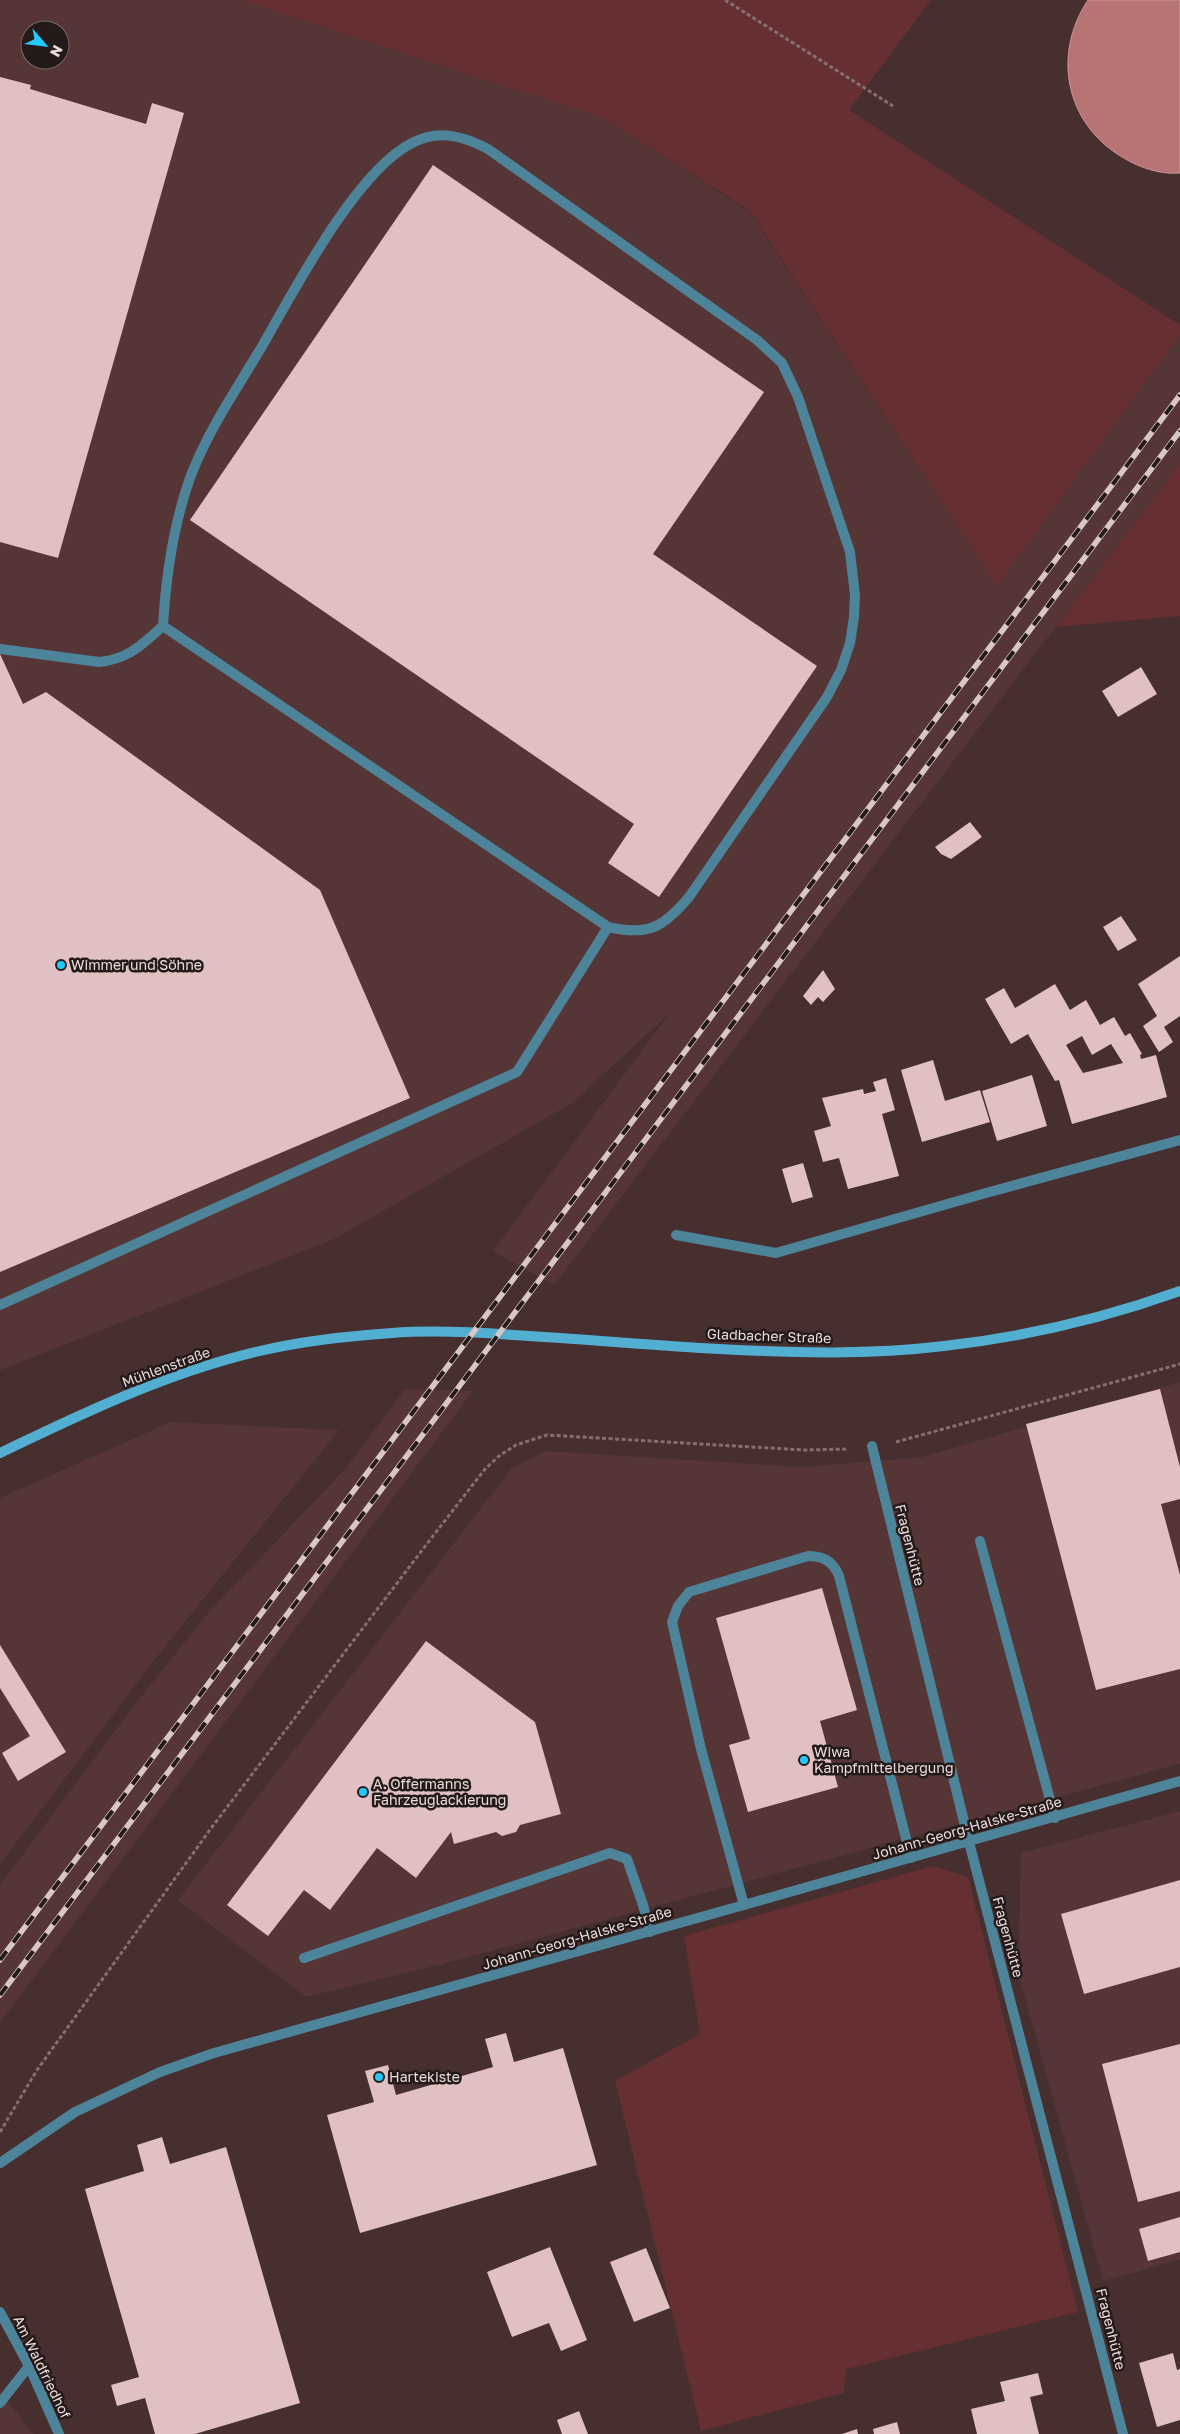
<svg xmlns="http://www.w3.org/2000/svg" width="1180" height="2434" font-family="'Golos Text',sans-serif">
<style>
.built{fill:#553536;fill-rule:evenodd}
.green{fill:#662f32}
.water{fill:#b87375;stroke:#c89294}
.building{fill:#e0c0c0;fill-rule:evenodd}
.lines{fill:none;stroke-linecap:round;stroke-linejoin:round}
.path{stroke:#856f70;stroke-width:3;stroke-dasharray:4 2.5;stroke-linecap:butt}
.lane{stroke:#4e849a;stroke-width:10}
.street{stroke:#4e849a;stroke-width:10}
.secondary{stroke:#53afd2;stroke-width:10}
.rail-casing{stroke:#d9c7c8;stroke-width:5.5}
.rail{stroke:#251a1a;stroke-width:4;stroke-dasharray:11;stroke-linecap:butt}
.poi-dot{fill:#21c9fd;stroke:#251a1a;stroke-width:2}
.labels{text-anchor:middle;stroke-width:5;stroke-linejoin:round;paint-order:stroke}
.poi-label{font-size:14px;fill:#ecdbdb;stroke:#251a1a;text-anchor:start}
.street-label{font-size:14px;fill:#ecdbdb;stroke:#251a1a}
</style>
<rect width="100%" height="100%" fill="#472e2f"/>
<path class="built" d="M0 0H240L603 118 749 211 997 586 1180 335V464L554 1285 493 1251 670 1013 571 1104 332 1240 0 1370ZM30 30H60V60H30Z
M1180 1382V1764L443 1964 306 1997 178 1900 512 1468 546 1451 803 1467 922 1457Z
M405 1389 473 1391 0 2023V1885L136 1703 209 1612 346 1468Z
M171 1422 339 1430 163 1649 0 1864V1498Z
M1180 1811V2260L1103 2281 1018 1972 1021 1853Z
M0 2390 33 2434H0Z"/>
<path class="green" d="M240 0H931L849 110 1180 325V335L997 586 749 210 603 118Z
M1180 464V616L1056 627Z
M933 1866 968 1877 1078 2312 846 2369 844 2393 701 2431 615 2081 700 2034 684 1936Z"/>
<path class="water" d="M1088 0H1180V173C1160 175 1138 167 1122 157 1065 123 1052 54 1088 0Z"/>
<path class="building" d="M0 77 31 85 30 89 146 124 152 103 184 113 58 558 0 542Z
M433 165 764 392 653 554 817 666 659 897 608 863 634 824 190 520Z
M0 654 23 704 46 692 320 890 410 1098 0 1272Z
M1141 667 1157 694 1118 717 1102 691Z
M970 822 982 837 951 859 941 854 935 847Z
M1121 916 1137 940 1118 951 1103 927Z
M1180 956V1016L1164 1027 1173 1042 1159 1052 1143 1026 1157 1016 1138 984Z
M823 970 835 989 823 1002 818 997 811 1005 803 996Z
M1055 984 1070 1010 1086 1000 1100 1025 1114 1017 1125 1036 1130 1033 1142 1054 1140 1055 1141 1059 1156 1055 1167 1097 1072 1124 1059 1080 1055 1081 1028 1034 1011 1044 985 999 1004 988 1015 1008ZM1082 1036 1092 1055 1111 1044 1123 1063 1083 1073 1066 1045Z
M933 1060 945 1101 980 1090 990 1122 922 1142 901 1070Z
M1032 1075 1047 1126 997 1141 982 1091Z
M886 1078 895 1110 882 1114 899 1176 848 1189 839 1158 823 1162 814 1131 831 1126 822 1098 863 1089 864 1094 876 1091 873 1082Z
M803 1163 813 1197 792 1203 782 1169Z
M1160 1389 1180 1467V1499L1161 1504 1180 1575V1669L1096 1690 1026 1424Z
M822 1588 857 1710 820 1721 838 1787 748 1812 729 1745 750 1739 716 1618Z
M426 1641 535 1722 561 1814 520 1825 516 1832 502 1836 496 1832 454 1844 451 1832 416 1878 377 1848 330 1910 304 1890 268 1936 227 1905Z
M0 1645 66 1752 18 1781 2 1753 30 1736 0 1688Z
M1180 1880V1967L1084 1994 1061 1914Z
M506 2033 514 2062 563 2048 597 2165 360 2233 327 2115 374 2102 365 2071 388 2065 396 2095 493 2067 485 2039Z
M1180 2044V2191L1138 2202 1102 2064Z
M162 2137 170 2164 226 2147 300 2403 195 2434H155L145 2398 117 2406 111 2385 139 2377 85 2189 144 2171 137 2145Z
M1180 2217V2252L1148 2261 1139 2229Z
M550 2247 587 2340 561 2351 549 2323 512 2337 487 2272Z
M646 2248 670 2308 634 2322 610 2262Z
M1173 2353 1177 2370 1180 2369V2420L1157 2427 1139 2363Z
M1038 2373 1043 2394 1030 2397 1039 2434H977L971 2409 1005 2401 1000 2382Z
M579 2411 588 2434H562L557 2420Z
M897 2422 900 2434H874L873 2429Z
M857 2429 858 2434H842Z"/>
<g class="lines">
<path class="path" d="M725 0 893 106
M896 1442 1180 1364
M0 2132 37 2070 212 1827 426 1545 485 1469 499 1456 516 1445 547 1435 804 1450 848 1449"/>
<path class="lane" d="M163 626C166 575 173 526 190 478 207 432 236 390 261 348 294 291 355 172 412 143 439 129 463 136 488 149L757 340 782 363 798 397 850 552 855 595 854 617 850 643 841 670 827 697 689 897C663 928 648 936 608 927
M0 649 99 662C129 659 141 645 163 626L608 927 517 1072 0 1305
M872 1446 969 1842
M980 1541 1055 1818
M744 1905 701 1749 672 1622 678 1606 689 1592 808 1556C823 1556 833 1561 839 1576L911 1858
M304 1958 610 1853 627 1859 643 1905 650 1932
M0 2403 29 2366"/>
<path class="street" d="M676 1235 776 1253 986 1193 1180 1140
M969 1842 1123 2434
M0 2163 75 2112 160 2072 214 2053 744 1905 1180 1781
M0 2312 29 2366 59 2434"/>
<path class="secondary" d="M0 1453C83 1413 169 1372 260 1351 302 1341 348 1336 392 1333 432 1330 473 1332 513 1335 582 1339 651 1345 719 1349 794 1353 870 1355 944 1346 1024 1337 1105 1318 1180 1291"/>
<defs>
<path id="rail" d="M0 1960 1180 395
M0 1995 1180 431"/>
</defs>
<use href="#rail" class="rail-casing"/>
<use href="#rail" class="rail"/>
</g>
<g class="poi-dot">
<circle cx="61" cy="965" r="5"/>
<circle cx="804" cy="1760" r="5"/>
<circle cx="363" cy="1792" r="5"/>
<circle cx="379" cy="2077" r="5"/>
</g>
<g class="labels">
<g class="poi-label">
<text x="71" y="970">Wimmer und Söhne</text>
<text x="814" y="1757">Wiwa<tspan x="814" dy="16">Kampfmittelbergung</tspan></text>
<text x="373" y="1789">A. Offermanns<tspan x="373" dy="16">Fahrzeuglackierung</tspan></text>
<text x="389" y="2082">Hartekiste</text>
</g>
<g class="street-label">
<text transform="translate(769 1336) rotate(2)" y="5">Gladbacher Straße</text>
<text transform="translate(166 1367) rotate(-20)" y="5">Mühlenstraße</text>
<text transform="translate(910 1545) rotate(76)" y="5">Fragenhütte</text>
<text transform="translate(967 1828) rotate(-16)" y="5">Johann-Georg-Halske-Straße</text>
<text transform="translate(1008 1937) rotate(75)" y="5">Fragenhütte</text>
<text transform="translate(577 1938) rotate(-16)" y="5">Johann-Georg-Halske-Straße</text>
<text transform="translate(1111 2329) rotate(76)" y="5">Fragenhütte</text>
<text transform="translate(42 2367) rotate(64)" y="5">Am Waldfriedhof</text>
</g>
</g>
<g transform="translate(45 45) rotate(118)"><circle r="24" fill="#251a1a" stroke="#756767"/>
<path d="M0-4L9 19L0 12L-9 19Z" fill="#21c9fd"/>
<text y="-8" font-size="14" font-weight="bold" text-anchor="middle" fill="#ecdbdb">N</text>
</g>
</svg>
